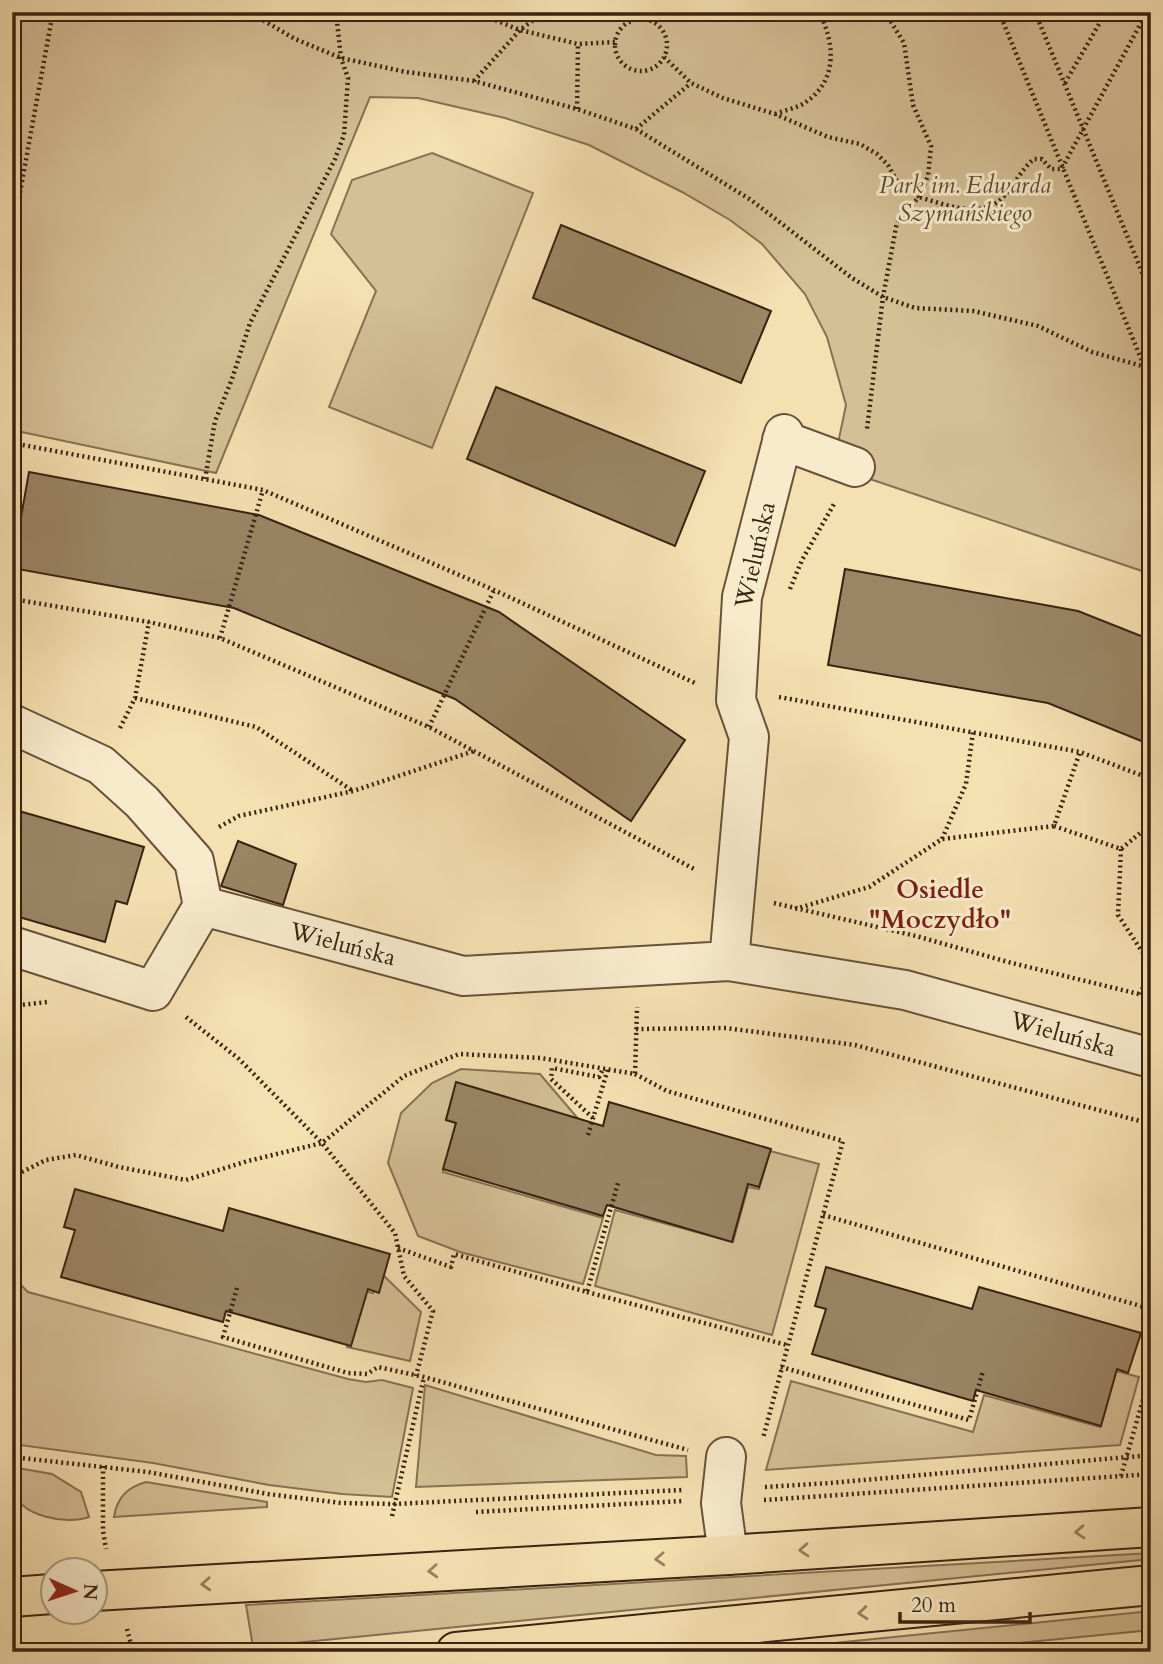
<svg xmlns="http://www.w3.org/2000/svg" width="1163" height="1664" font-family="Cardo,serif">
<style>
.green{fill:#d5c096;stroke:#867154;stroke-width:2}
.building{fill:#9a8564;stroke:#382211;stroke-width:2}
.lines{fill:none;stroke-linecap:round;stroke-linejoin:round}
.minor-casing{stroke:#675239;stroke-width:42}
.major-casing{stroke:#382211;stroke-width:42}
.path{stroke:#382211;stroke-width:4.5;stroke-dasharray:2 3.5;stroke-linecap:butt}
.minor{stroke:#f8ebcc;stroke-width:38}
.major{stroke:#f5e0b1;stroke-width:38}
.oneway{stroke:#968161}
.labels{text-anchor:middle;stroke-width:6;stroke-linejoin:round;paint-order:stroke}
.park-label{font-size:24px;font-style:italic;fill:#5f4a32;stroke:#f8ebcc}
.street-label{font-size:24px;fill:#382211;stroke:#f8ebcc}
.neighbourhood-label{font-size:26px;font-weight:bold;fill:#7a1f14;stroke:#f8ebcc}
</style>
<rect width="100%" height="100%" fill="#f5e0b1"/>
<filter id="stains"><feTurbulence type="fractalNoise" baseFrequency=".00286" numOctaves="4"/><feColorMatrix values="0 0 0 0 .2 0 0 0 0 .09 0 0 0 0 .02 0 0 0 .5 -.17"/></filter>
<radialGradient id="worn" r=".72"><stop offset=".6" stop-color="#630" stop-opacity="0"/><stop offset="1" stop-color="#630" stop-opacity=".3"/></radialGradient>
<path class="green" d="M12 12H1151V574L867 478 836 453 846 405 827 337 805 294 762 244 730 220 682 192 589 145 505 118 418 98 370 97 216 473 12 430Z
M432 153 533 193 432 448 329 407 376 291 331 234 352 180Z
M461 1069 540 1074 580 1121 456 1086 446 1119 456 1123 443 1172 603 1218 583 1284 460 1252 418 1236 388 1163 401 1113 432 1083Z
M770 1151 819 1164 772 1335 595 1286 615 1210 733 1242 748 1187 759 1189Z
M379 1271 421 1312 410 1361 347 1347 363 1291 373 1293Z
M12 1276 28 1292 348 1379 366 1382 382 1380 413 1388 392 1497 342 1494 269 1485 153 1463 12 1444Z
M1116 1371 1139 1377 1120 1445 766 1470 791 1381 973 1432 984 1395 1100 1427Z
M425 1385 656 1455 686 1456 687 1477 416 1487Z
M12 1467 52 1474 81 1492 89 1517C66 1525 20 1517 12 1489 11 1483 12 1474 12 1467Z
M146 1482 267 1502V1507L114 1517C117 1497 128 1487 146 1482Z
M1151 1553V1559L253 1647 246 1605Z
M1151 1611V1630L926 1652H745Z"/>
<path class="building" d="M561 225 771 311 741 383 533 298Z
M496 387 705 471 675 546 467 459Z
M29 472 259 515 499 612 685 740 631 821 455 699 234 608 12 568Z
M845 569 1078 611 1151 640V745L1048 703 828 665Z
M12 809 144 847 127 904 116 901 105 942 12 915Z
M238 841 296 864 283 905 221 886Z
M456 1082 603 1126 609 1102 771 1149 759 1187 748 1184 732 1242 607 1205 603 1216 443 1169 456 1123 446 1120Z
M75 1189 223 1231 229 1208 390 1254 379 1293 368 1289 351 1346 226 1311 223 1322 61 1277 75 1230 64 1227Z
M826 1267 972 1309 979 1287 1141 1333 1128 1373 1117 1369 1101 1426 976 1390 973 1401 812 1354 826 1309 815 1306Z"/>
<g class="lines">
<defs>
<path id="minor" d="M782 440 855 467
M12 724 101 765 142 802 194 861 203 906
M12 946 153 991 203 906 463 976 729 961 749 737 736 700 742 597 784 434
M729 961 905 990 1151 1058
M726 1457 721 1503 728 1555"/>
<path id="major" d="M94 1591 728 1555 1151 1527
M12 1597 52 1594
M456 1652 1151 1585"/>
</defs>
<use href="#minor" class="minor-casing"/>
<use href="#major" class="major-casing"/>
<path class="path" d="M249 12 295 39 341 58 406 72 474 81 577 109 636 129 751 200 852 278 883 297 915 308 973 311 1038 326 1092 352 1142 366
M417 12 439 16 451 12
M475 12 520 30 578 44 615 42
M885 12 904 43 913 105 931 146 928 176 919 197C943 204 977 218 999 201 1013 189 1020 170 1034 159H1042L1051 169H1062
M999 12 1151 383
M1035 12 1151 294
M615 45a26 26 0 1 1 52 0a26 26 0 1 1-52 0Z
M644 20 645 12
M664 57 691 83 723 98 775 114 828 137 860 144 877 154 888 165 898 183 919 197 897 222 883 297 867 429
M474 81 520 30 544 12
M1065 83 1106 12
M577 109 578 44
M775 114C785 110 798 108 806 102 838 80 835 43 819 12
M636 129 691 83
M1062 168 1147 12
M12 236 53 12
M12 443 263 490 494 590 697 684
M205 479 215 421 232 379 250 323 335 159 344 135 348 78 341 58 336 12
M790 589 802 560 834 504
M12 599 149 622 220 638 429 727 696 870
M220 638 263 490
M779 697 1080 752 1151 779
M135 698 256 727 353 791
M429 727 494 590
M120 728 135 698 149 622
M1054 826 1121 849 1151 824
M219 827 239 816 353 791 474 751
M942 839 966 784 973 732
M1121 849 1118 915 1149 962 1141 995
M774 903 916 936 1008 962 1151 997
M795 909 869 887 942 839 1054 826 1080 752
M12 1006 47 1002
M186 1017 239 1059 322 1143 395 1233 404 1276 433 1311 416 1376
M636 1029 726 1028 855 1045 1151 1124
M635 1074 667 1091 843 1141 763 1438
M593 1118 551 1079 552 1068 599 1077 603 1069
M588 1135 608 1069
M12 1177 46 1160 76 1155 119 1167 186 1180 248 1161 322 1143 404 1076 459 1054 541 1058 635 1074 637 1007
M823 1215 1151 1309
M398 1248 451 1267 454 1254 587 1292 618 1183
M237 1288 223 1337 348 1373 367 1374 378 1367 424 1377 688 1450
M587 1292 787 1345
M781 1367 969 1420 983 1371
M12 1457 148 1472 268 1494 341 1503 394 1504 682 1490
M103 1466V1531L106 1549
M1121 1476 1151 1372
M765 1487 830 1483 1151 1455
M764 1500 1151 1474
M476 1512 682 1501
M392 1516 424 1377
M127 1629 133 1652"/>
<use href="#minor" class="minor"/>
<use href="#major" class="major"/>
</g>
<defs><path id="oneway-chevron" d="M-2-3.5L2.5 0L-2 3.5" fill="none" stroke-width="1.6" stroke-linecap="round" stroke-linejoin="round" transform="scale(1.75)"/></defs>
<g class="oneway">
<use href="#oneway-chevron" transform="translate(1080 1532) rotate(176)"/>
<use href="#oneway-chevron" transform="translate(804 1550) rotate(176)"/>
<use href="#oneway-chevron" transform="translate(660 1559) rotate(177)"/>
<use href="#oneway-chevron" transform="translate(433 1571) rotate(177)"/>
<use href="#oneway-chevron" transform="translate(206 1584) rotate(177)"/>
<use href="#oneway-chevron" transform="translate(863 1613) rotate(175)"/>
</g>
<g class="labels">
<g class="park-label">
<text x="965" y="193">Park im. Edwarda<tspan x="965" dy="28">Szymańskiego</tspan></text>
</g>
<g class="street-label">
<text transform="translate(755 555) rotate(-77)" y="8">Wieluńska</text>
<text transform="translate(343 944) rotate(15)" y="8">Wieluńska</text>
<text transform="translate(1063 1034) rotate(16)" y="8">Wieluńska</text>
</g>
<g class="neighbourhood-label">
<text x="940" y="898">Osiedle<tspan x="940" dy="30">"Moczydło"</tspan></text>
</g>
</g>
<rect width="1163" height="1664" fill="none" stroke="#f5e0b1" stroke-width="42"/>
<rect x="14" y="14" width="1135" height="1636" fill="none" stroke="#382211" stroke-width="3.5"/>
<rect x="21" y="21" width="1121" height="1622" fill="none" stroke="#382211" stroke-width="2"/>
<g transform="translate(74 1591) rotate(93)"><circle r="33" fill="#f8ebcc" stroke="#ab9b81" stroke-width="2"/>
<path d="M0-5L12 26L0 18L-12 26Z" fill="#8f2418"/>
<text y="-10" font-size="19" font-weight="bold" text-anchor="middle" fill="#382211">N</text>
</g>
<path d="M900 1612v10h130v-10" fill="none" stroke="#382211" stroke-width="3.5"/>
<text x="911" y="1612" font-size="21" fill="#382211" stroke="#f8ebcc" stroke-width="5" paint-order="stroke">20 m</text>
<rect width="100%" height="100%" filter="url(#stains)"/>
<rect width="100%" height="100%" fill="url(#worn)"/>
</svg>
